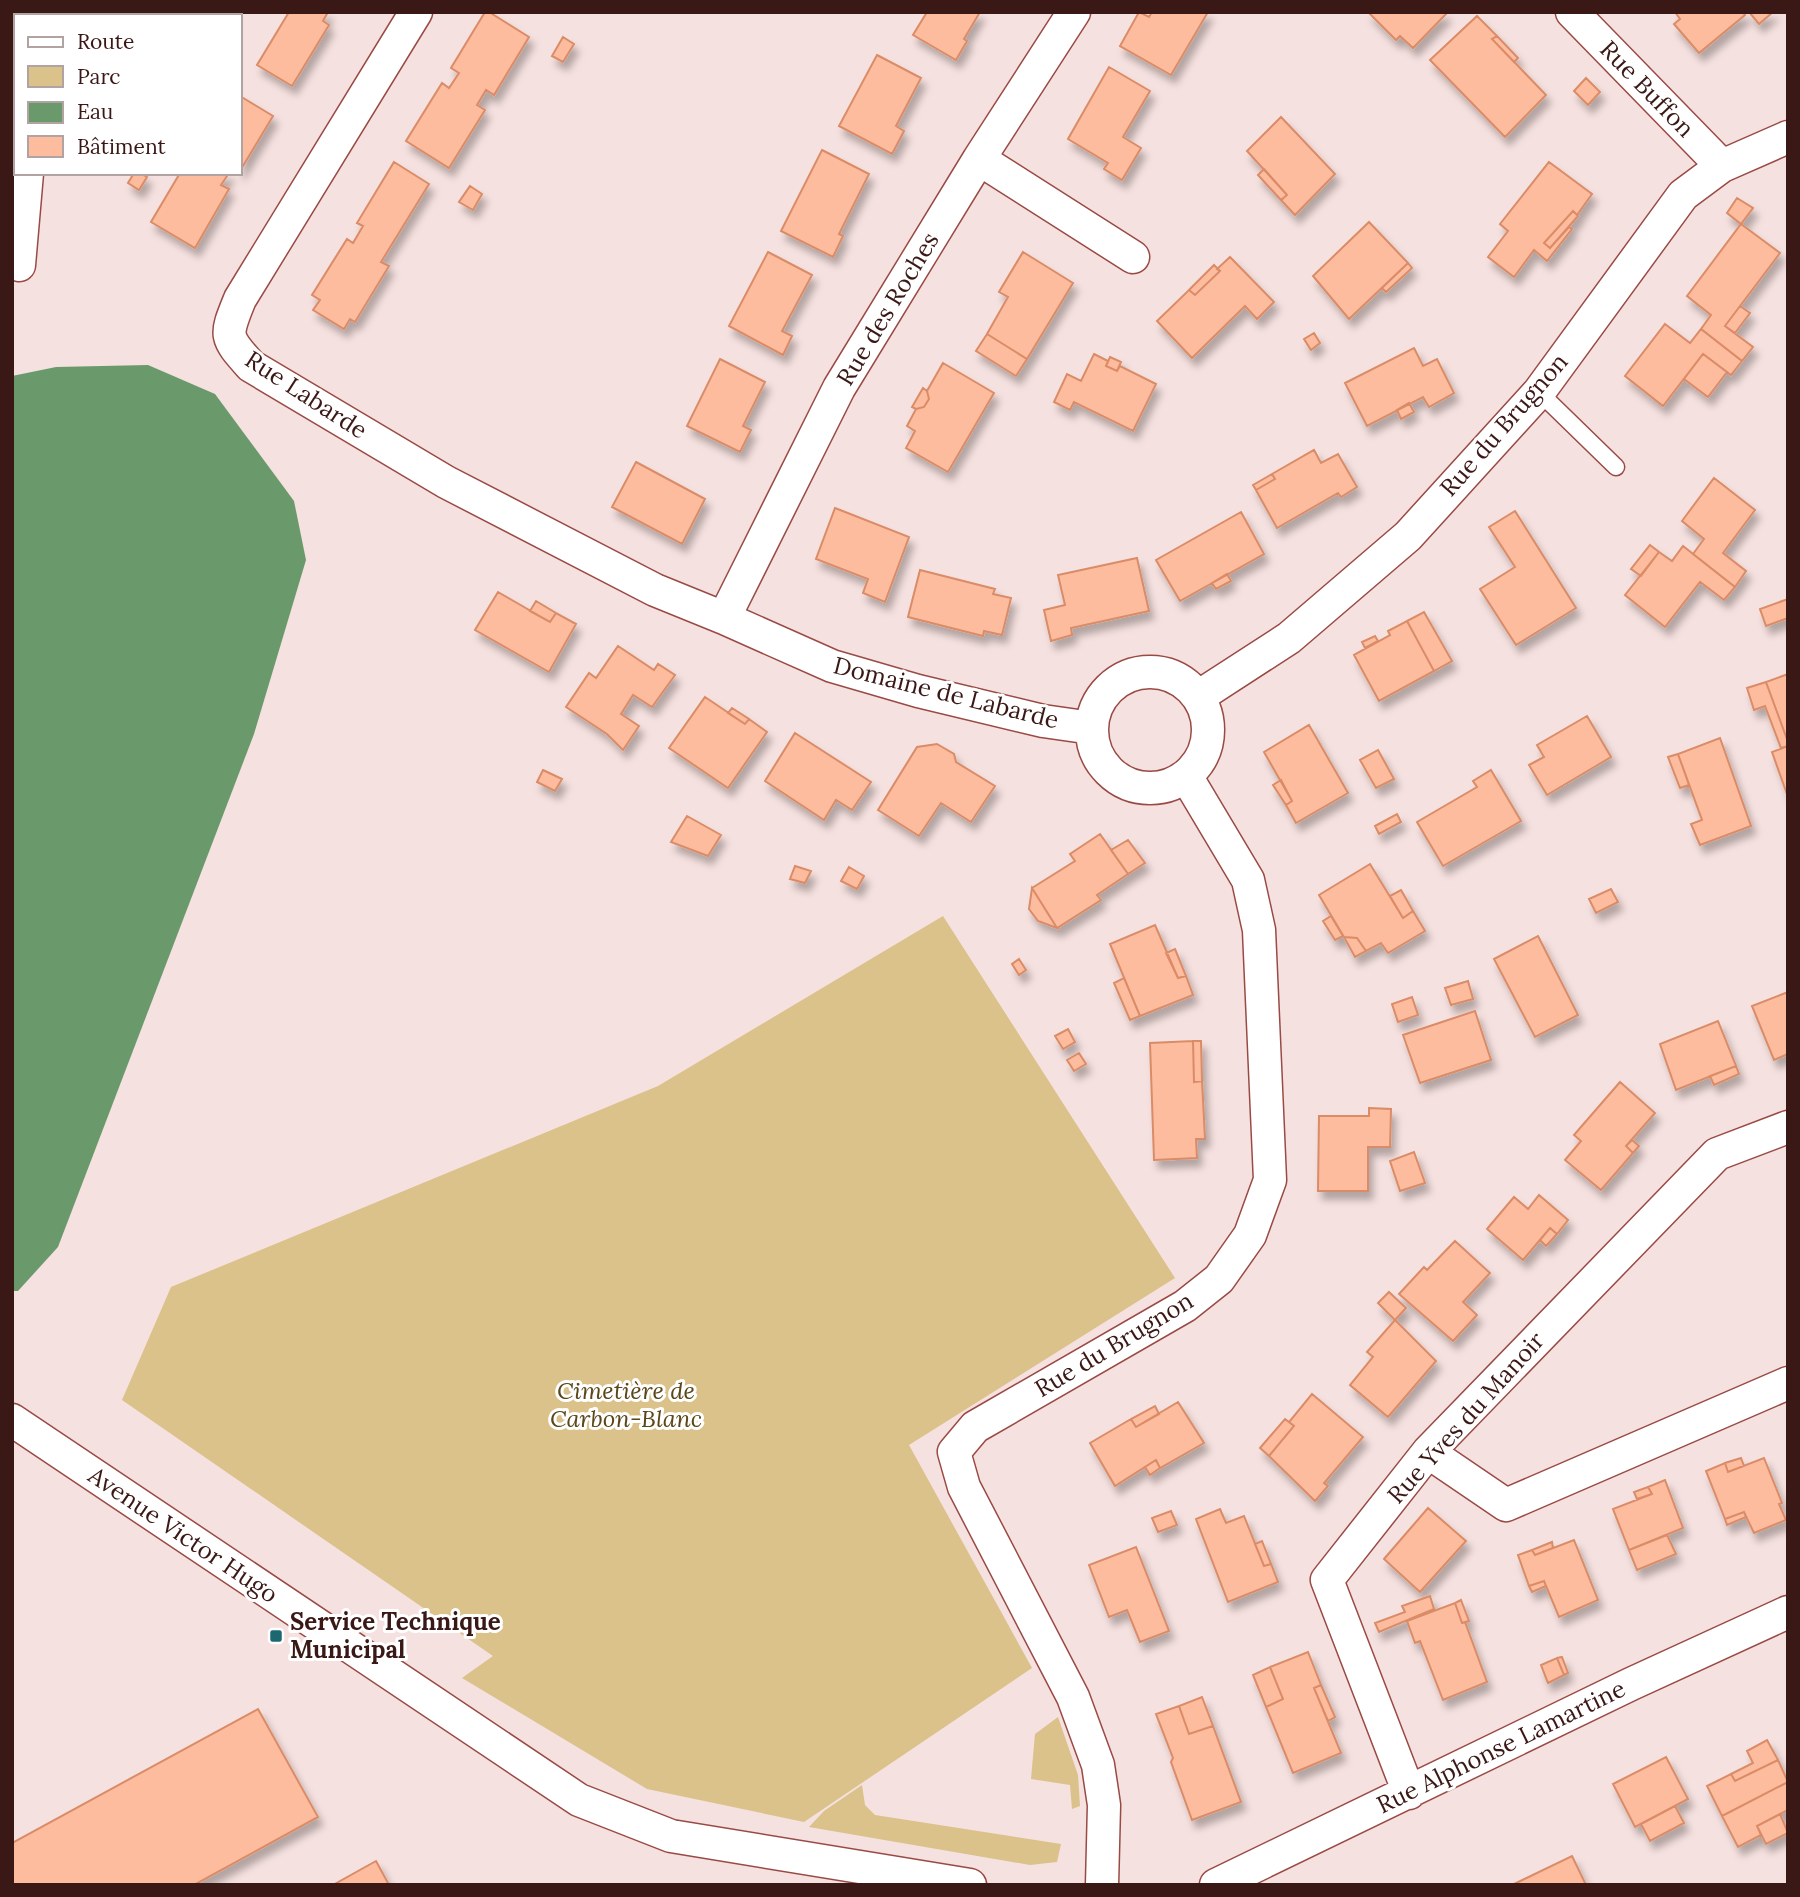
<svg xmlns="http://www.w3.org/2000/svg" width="1800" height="1897" font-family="Lora,serif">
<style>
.green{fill:#dbc18a}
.water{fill:#6a9a6b}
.building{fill:#febc9f;stroke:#da8c67;stroke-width:2;filter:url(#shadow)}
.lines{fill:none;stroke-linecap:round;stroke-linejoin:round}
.lane-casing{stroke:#9a4a45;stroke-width:19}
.street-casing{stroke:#9a4a45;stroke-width:35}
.lane{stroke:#fff;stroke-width:16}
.street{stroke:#fff;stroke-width:32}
.poi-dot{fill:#1c6870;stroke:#fff;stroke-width:2.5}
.labels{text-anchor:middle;stroke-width:6;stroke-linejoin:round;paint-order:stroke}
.street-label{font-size:24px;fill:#3a1816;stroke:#fff}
.park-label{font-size:24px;font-style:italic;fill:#5a4617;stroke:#fff}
.poi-label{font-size:24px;font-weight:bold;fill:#3a1816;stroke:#fff;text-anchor:start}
</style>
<defs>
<filter id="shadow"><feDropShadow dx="4.5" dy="8" stdDeviation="3.5" flood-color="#0004"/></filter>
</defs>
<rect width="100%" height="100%" fill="#f5e1df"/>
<path class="green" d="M943 916 1175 1278 909 1445 1032 1668 804 1822 647 1789 462 1678 493 1656 122 1400 171 1287 658 1086Z
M1058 1717 1078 1775 1080 1806 1072 1809 1070 1785 1031 1779 1035 1734Z
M862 1785 865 1805 875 1815 1061 1844 1057 1862 1030 1865 809 1827 824 1811Z"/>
<path class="water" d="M148 365 215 394 294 501 306 560 254 734 58 1247 18 1291H12V376L56 367Z"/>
<path class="building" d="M65 12H156L158 16H67Z
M289 12H328L323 21 329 25 292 86 257 65Z
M485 12H489L529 37 494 95 486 90 477 105 485 110 449 168 406 141 442 83 449 88 459 73 451 68Z
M927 12H980L964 39 967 41 956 60 913 35Z
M1139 12 1149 17 1152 12H1208L1171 75 1120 46Z
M1368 12H1444L1446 14 1413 48 1400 36 1396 40Z
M1675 12H1743L1745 15 1699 53 1674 24 1680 19Z
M1749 12H1773L1759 24Z
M1477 16 1497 36 1492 39 1546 95 1505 137 1430 60Z
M1497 36 1518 58 1514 62 1492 39Z
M563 37 574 44 563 62 552 56Z
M877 55 921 78 896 126 904 131 892 154 839 126Z
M1109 67 1150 91 1123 137 1141 148 1122 180 1104 169 1108 163 1068 139Z
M1586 78 1600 92 1588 105 1574 91Z
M240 96 273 116 240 171Z
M1281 117 1335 174 1295 215 1281 200 1287 195 1247 151Z
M822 150 869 174 839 234 843 236 833 257 781 231Z
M394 162 429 184 381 262 389 266 355 322 350 319 344 329 313 310 320 300 312 295 347 239 353 243 363 226 357 223Z
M1549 162 1592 194 1577 215 1573 211 1544 243 1550 248 1569 227 1572 229 1547 261 1534 250 1514 277 1488 257 1508 231 1500 224Z
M1264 169 1287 195 1281 200 1258 175Z
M134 173H140L147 177 139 190 128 183Z
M180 173H229L221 185 229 189 195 248 151 222Z
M470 186 482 194 473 210 459 202Z
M1737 198 1753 208 1741 224 1727 213Z
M1573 211 1578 216 1550 248 1544 243Z
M1369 222 1408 263 1349 319 1313 276Z
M1741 224 1780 253 1725 326 1753 347 1742 361 1701 329 1711 315 1687 296Z
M768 252 812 275 782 331 792 336 783 355 729 326Z
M1023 252 1073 283 1027 359 987 334 1008 297 999 292Z
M1230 257 1274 302 1257 319 1245 306 1192 358 1157 321 1189 290 1195 295 1220 271 1217 269Z
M1408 263 1412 268 1386 292 1382 288Z
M1214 265 1220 271 1195 295 1189 290Z
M1740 306 1750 313 1735 333 1725 326Z
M1665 324 1690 343 1701 329 1742 361 1731 375 1703 354 1663 406 1625 376Z
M1314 333 1320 343 1311 350 1304 339Z
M987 334 1027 359 1016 376 976 351Z
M1414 348 1423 366 1437 359 1454 393 1429 407 1423 397 1367 426 1345 383Z
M1094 354 1108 361 1106 366 1117 371 1120 366 1156 384 1133 431 1074 402 1070 410 1054 402 1067 374 1081 381Z
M1703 354 1727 372 1708 397 1684 379Z
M1110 357 1121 362 1117 371 1106 366Z
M720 359 765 382 743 426 751 430 740 452 687 426Z
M943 363 994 393 948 472 906 448 915 431 907 426 916 409 924 407 929 399 927 391Z
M923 388 927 391 929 399 924 407 916 409 912 407Z
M1409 403 1414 412 1401 419 1397 410Z
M1314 450 1321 463 1338 454 1357 487 1341 497 1338 493 1277 528 1256 490 1275 479 1272 474Z
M636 462 705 499 682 544 612 507Z
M1272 474 1275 479 1256 490 1253 485Z
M1714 478 1755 510 1723 553 1746 571 1735 587 1693 554 1704 539 1682 521Z
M835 508 909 537 885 602 863 593 868 579 816 559Z
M1515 511 1576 608 1516 645 1480 589 1515 567 1489 527Z
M1241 512 1264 554 1180 601 1156 560Z
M1650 545 1659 552 1641 576 1631 569Z
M1683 546 1735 587 1724 600 1700 582 1665 627 1625 595 1659 552 1672 561Z
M1137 558 1149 611 1071 628 1072 635 1051 641 1044 610 1065 605 1058 575Z
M920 570 995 589 993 594 1011 598 1002 635 984 631 983 636 908 617Z
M1227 574 1231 581 1216 589 1212 583Z
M498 592 550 622 556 613 576 624 549 672 475 630Z
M1788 599V618L1766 626 1760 609Z
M536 601 556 613 550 622 530 611Z
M1424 612 1452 661 1434 671 1407 621Z
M1407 621 1434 671 1379 701 1354 655 1390 635 1388 631Z
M1375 636 1378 641 1365 648 1362 642Z
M618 646 654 670 658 664 675 675 652 707 633 695 621 714 639 726 623 750 607 734 566 707 589 673 596 678Z
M1788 674V742L1766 682Z
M1766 682 1788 742V746L1781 748 1765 706 1754 710 1747 688Z
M705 697 745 724 749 719 767 732 728 788 669 748Z
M732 708 749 719 745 724 728 713Z
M1587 716 1611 757 1547 795 1529 765 1544 757 1537 745Z
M1309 725 1348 793 1296 823 1286 805 1292 801 1264 752Z
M795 733 871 782 852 810 836 800 824 820 765 781Z
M1720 738 1751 826 1700 845 1691 824 1702 820 1678 754Z
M937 744 954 754 956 762 995 786 971 822 941 803 919 836 878 810 917 747Z
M1788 746V797L1772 752Z
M1378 750 1394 779 1376 788 1360 760Z
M1678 754 1689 785 1680 788 1668 757Z
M543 770 562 779 555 791 537 782Z
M1491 770 1521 821 1443 866 1417 822 1477 787 1473 781Z
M1281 780 1292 801 1286 805 1273 785Z
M1397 814 1401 822 1379 834 1375 826Z
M687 816 721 835 708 856 671 842Z
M1100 834 1128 874 1097 895 1101 900 1057 928 1032 888 1075 861 1070 854Z
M1128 840 1145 863 1128 874 1111 850Z
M1370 864 1403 918 1413 911 1425 931 1388 953 1381 943 1366 951 1357 938 1344 937 1319 895Z
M795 866 811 871 805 883 790 879Z
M849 867 864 876 857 889 841 881Z
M1032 888 1057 928 1038 921 1029 909Z
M1611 889 1618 902 1596 913 1589 899Z
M1401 890 1413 911 1403 918 1390 896Z
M1331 916 1343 936 1335 940 1323 921Z
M1155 925 1178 978 1186 976 1193 995 1140 1016 1110 944Z
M1538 936 1578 1015 1535 1037 1494 959Z
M1344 937 1357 938 1366 951 1355 957Z
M1175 949 1186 976 1178 978 1166 953Z
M1019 959 1026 970 1019 975 1012 964Z
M1124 978 1140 1016 1130 1020 1114 983Z
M1468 981 1473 999 1451 1005 1445 988Z
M1788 992V1054L1774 1060 1752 1006Z
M1412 997 1418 1015 1398 1022 1392 1004Z
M1475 1011 1491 1060 1420 1083 1403 1035Z
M1718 1021 1736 1066 1676 1090 1660 1044Z
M1068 1029 1075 1042 1063 1049 1055 1036Z
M1193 1041H1201L1202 1081 1194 1082Z
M1193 1041 1194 1082 1202 1081 1205 1139H1196L1197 1158 1154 1160 1150 1043Z
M1079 1053 1086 1064 1074 1071 1067 1060Z
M1736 1066 1739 1074 1714 1085 1710 1076Z
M1620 1082 1655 1113 1626 1146 1633 1153 1601 1190 1565 1160 1581 1141 1574 1135Z
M1369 1108 1391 1109 1390 1147H1368V1191H1318L1319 1116H1369Z
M1632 1140 1639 1146 1633 1153 1626 1146Z
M1414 1152 1425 1183 1400 1191 1390 1161Z
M1539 1195 1568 1220 1557 1234 1550 1228 1523 1260 1487 1229 1514 1197 1528 1209Z
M1550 1228 1557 1234 1546 1246 1540 1240Z
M1455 1241 1490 1273 1463 1302 1477 1315 1453 1341 1399 1294 1424 1267 1427 1270Z
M1389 1292 1406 1308 1395 1320 1378 1303Z
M1395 1320 1436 1361 1388 1417 1350 1385 1373 1357 1367 1352Z
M1312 1394 1363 1437 1324 1483 1328 1486 1315 1501 1269 1456 1294 1426 1289 1422Z
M1178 1402 1204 1443 1160 1468 1156 1460 1115 1486 1090 1443 1131 1419 1136 1427Z
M1155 1406 1159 1414 1136 1427 1131 1419Z
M1285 1419 1294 1426 1269 1456 1260 1448Z
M1741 1458 1744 1466 1728 1472 1725 1463Z
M1764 1458 1782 1503 1779 1504 1786 1520 1754 1533 1744 1512 1725 1519 1706 1471 1725 1463 1728 1472Z
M1156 1460 1160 1468 1150 1475 1145 1467Z
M1665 1480 1683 1528 1629 1550 1613 1509 1652 1494 1648 1487Z
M1648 1487 1652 1494 1637 1499 1634 1492Z
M1428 1508 1466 1541 1420 1592 1384 1559Z
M1220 1509 1226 1523 1244 1516 1264 1566 1271 1564 1278 1582 1228 1602 1196 1519Z
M1171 1511 1177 1525 1158 1532 1152 1518Z
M1744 1512 1746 1517 1727 1525 1725 1519Z
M1667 1535 1676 1554 1637 1570 1629 1550Z
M1574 1540 1598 1600 1559 1617 1544 1581 1529 1586 1518 1555 1532 1550 1535 1555Z
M1262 1541 1271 1564 1264 1566 1255 1544Z
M1552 1542 1553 1548 1535 1555 1532 1550Z
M1136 1547 1169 1631 1140 1642 1127 1610 1109 1617 1089 1565Z
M1544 1581 1546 1586 1532 1592 1529 1586Z
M1430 1596 1434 1609 1379 1632 1375 1623 1405 1612 1402 1606Z
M1461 1600 1469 1621 1462 1623 1455 1603Z
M1455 1603 1462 1623 1465 1622 1487 1682 1443 1700 1420 1641 1415 1643 1407 1621Z
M1308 1652 1321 1685 1314 1688 1341 1753 1293 1773 1266 1707 1283 1699 1270 1667Z
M1562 1657 1568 1673 1564 1675 1557 1658Z
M1557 1658 1564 1675 1548 1683 1541 1665Z
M1270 1667 1283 1699 1266 1707 1253 1675Z
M1321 1685 1335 1717 1328 1721 1314 1688Z
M1202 1697 1213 1726 1189 1734 1179 1706Z
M1179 1706 1189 1734 1213 1726 1241 1802 1192 1820 1171 1762 1173 1758 1156 1714Z
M258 1709 318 1817 194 1885H12V1843Z
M1767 1740 1778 1760 1735 1781 1731 1774 1753 1763 1747 1751Z
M1666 1757 1688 1799 1635 1827 1613 1784Z
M1778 1760 1788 1782 1722 1816 1707 1786 1731 1774 1735 1781Z
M1788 1782V1810L1757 1826 1761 1835 1738 1847 1722 1816Z
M1675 1806 1684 1823 1650 1841 1641 1824Z
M1780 1814 1788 1833 1766 1844 1757 1826Z
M1572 1856 1586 1885H1512Z
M376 1861 389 1885H333Z"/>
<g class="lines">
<defs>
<path id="lane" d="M1539 392 1616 467"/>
<path id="street" d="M416 12 240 299C225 336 224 336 251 366L446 482 655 590 724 618 832 666 918 691 1043 721 1092 728
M1572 12 1722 166
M12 82 16 97
M979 159 1133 257
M19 265 27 173
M724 618 839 388 979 159 1074 12
M1092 730a58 58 0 1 1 116 0a58 58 0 1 1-116 0Z
M1198 697 1289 638 1408 536 1539 392 1683 195 1722 166 1788 137
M12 1420 579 1800 671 1836 970 1885
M1428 1452 1506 1505 1788 1383
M1409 1793 1327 1580 1428 1452 1717 1154 1788 1127
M1102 1885 1104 1805 1098 1765 1073 1697 964 1487 954 1452 975 1427 1185 1306 1219 1279 1250 1235 1270 1180 1259 930 1248 880 1186 776
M1216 1885 1631 1684 1788 1612"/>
</defs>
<use href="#lane" class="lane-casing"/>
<use href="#street" class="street-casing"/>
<use href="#lane" class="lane"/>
<use href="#street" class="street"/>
</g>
<rect class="poi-dot" x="269" y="1629" width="14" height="14" rx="3.5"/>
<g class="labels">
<g class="street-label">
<text transform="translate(1647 89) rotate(46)" y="8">Rue Buffon</text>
<text transform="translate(888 309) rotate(-59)" y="8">Rue des Roches</text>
<text transform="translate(306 395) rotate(33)" y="8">Rue Labarde</text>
<text transform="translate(1504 425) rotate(-49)" y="8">Rue du Brugnon</text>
<text transform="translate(946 693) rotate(14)" y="8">Domaine de Labarde</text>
<text transform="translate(1114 1345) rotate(-31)" y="8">Rue du Brugnon</text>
<text transform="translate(1466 1418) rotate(-48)" y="8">Rue Yves du Manoir</text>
<text transform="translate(183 1535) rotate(34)" y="8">Avenue Victor Hugo</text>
<text transform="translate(1501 1747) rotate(-26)" y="8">Rue Alphonse Lamartine</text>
</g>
<g class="park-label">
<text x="626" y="1399">Cimetière de<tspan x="626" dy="28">Carbon-Blanc</tspan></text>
</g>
<g class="poi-label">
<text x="290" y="1630">Service Technique<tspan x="290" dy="28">Municipal</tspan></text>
</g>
</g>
<rect width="1800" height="1897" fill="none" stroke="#3a1816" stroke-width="28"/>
<rect x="14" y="14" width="228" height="161" fill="#ffffff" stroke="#b0a3a2" stroke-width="2"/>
<rect x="28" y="37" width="35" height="10" fill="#ffffff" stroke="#b0a3a2" stroke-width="2"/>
<text x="77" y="49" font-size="21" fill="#3a1816">Route</text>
<rect x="28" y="66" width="35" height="21" fill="#dbc18a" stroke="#b0a3a2" stroke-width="2"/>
<text x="77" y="84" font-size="21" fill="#3a1816">Parc</text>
<rect x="28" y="102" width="35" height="21" fill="#6a9a6b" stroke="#b0a3a2" stroke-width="2"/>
<text x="77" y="119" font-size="21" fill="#3a1816">Eau</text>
<rect x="28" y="136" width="35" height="21" fill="#febc9f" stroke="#b0a3a2" stroke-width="2"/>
<text x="77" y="154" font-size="21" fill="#3a1816">Bâtiment</text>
</svg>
